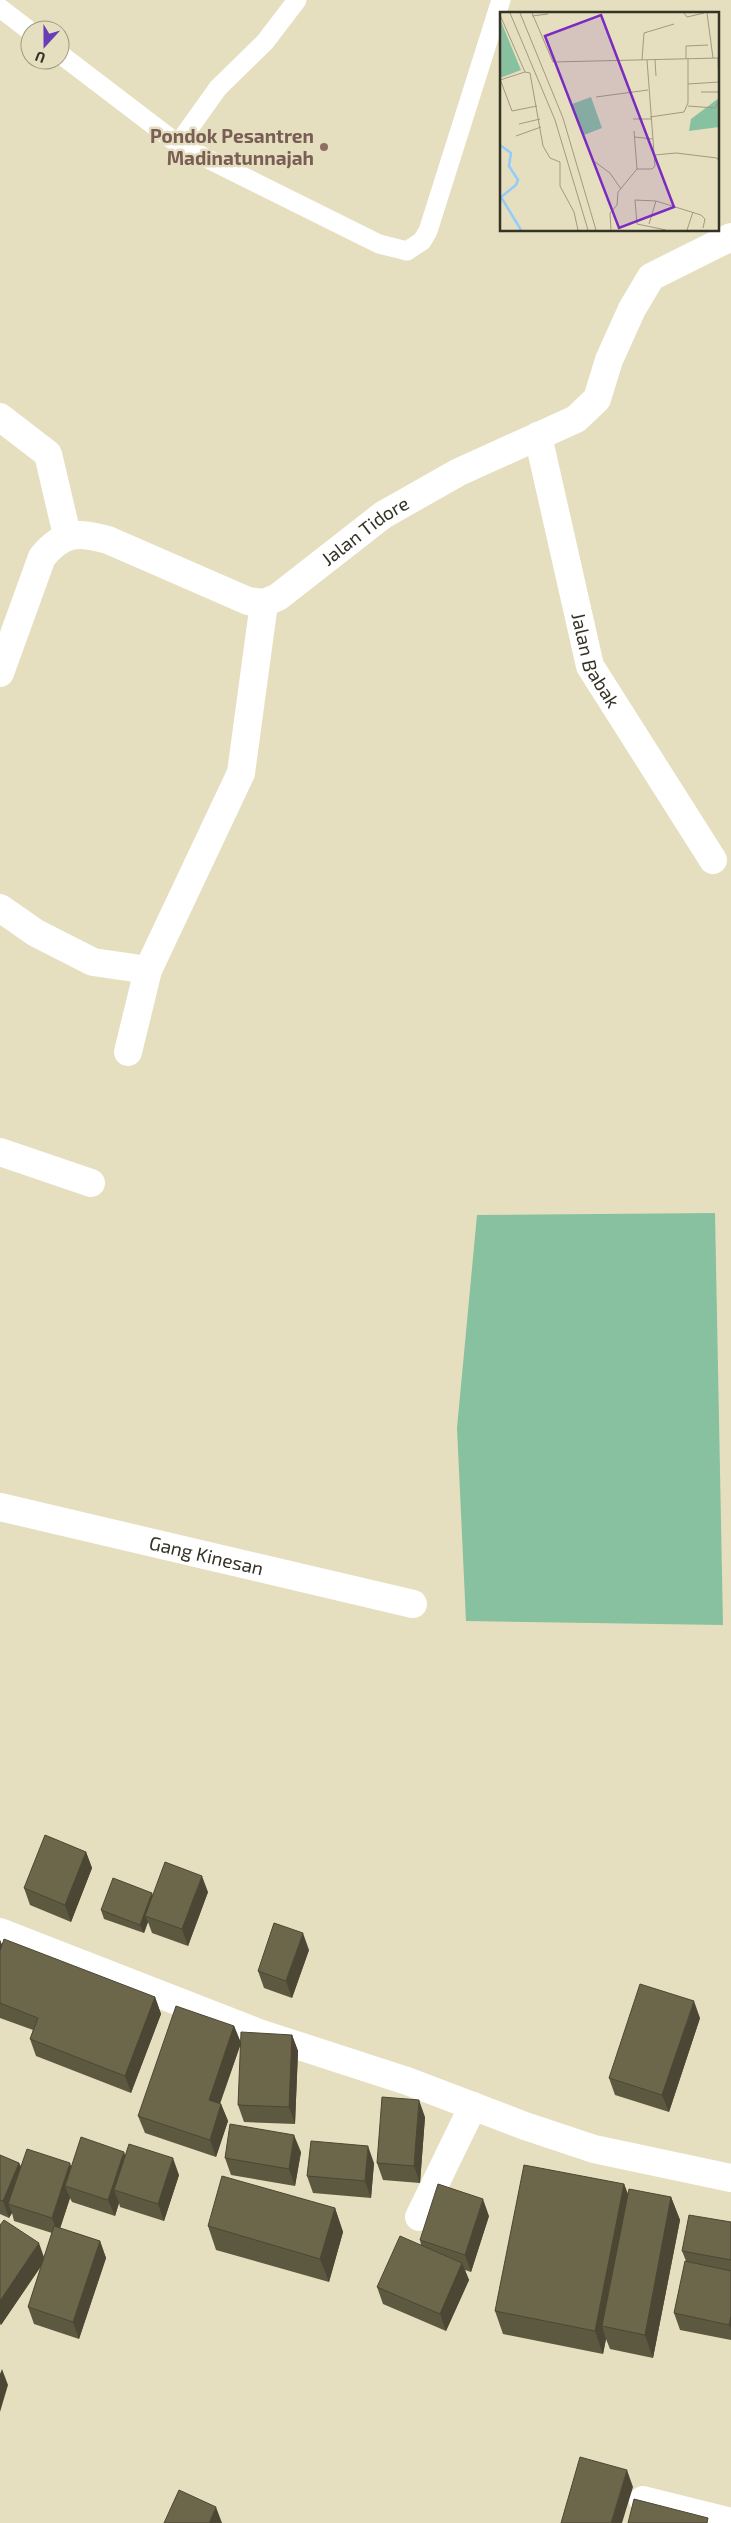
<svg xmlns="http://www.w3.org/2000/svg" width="731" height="2523" font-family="'Exo 2',sans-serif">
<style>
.pitch{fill:#88c19f}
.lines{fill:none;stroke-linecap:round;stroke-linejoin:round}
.lane{stroke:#fff;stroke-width:19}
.street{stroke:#fff;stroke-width:28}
.wall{fill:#5d5840}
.shaded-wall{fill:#4c4734}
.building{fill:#6c664a;stroke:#4c4734}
.education-dot{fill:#8d6e63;stroke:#e6dfbf;stroke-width:2}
.labels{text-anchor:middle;stroke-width:5;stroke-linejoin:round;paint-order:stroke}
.education-label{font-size:19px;font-weight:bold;fill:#785e54;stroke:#e6dfbf;text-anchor:end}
.street-label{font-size:19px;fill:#353326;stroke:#e6dfbf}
.inset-river{fill:none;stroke:#92ccfc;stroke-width:2.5}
.inset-road{fill:none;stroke:#9f9a82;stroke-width:1}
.view{fill:#7b2cbf;fill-opacity:0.15;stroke:#7b2cbf;stroke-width:2.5}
.inset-edge{fill:none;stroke:#353326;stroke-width:2.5}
</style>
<rect width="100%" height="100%" fill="#e6dfbf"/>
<path class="pitch" d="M715 1213 723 1625 466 1621 457 1428 477 1215Z"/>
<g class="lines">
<path class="lane" d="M0 8 30 31
M60 54 178 144 379 244 407 251 422 241 428 231 501 0
M178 144 218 88 265 42 297 0"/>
<g class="street">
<path d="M0 417 48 454 67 535"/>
<path id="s1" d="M538 436 590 666 713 860"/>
<path id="s2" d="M0 673 42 557C64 531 77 532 108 540L248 601 264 603 278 597 383 515 459 472 576 419 597 399 609 360 632 309 651 277 731 237"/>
<path d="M0 908 36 933 93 962 148 970"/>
<path d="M128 1052 148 970 241 773 264 603"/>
<path d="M0 1152 91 1183"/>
<path id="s3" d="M0 1507 413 1604"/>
<path d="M0 1932 259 2033 407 2081 525 2126 594 2149 731 2178"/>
<path d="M419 2217 473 2106"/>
<path d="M643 2500 731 2522"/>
</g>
</g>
<path class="wall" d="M86 1852 92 1868 71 1922 30 1905 24 1888Z
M208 1892 188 1946 152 1933 148 1922 144 1933 104 1919 101 1910 153 1896Z
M0 1940 2 1945 155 1997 161 2014 131 2093 36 2056 30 2039 33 2030 0 2018Z
M309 1950 292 1998 264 1988 258 1971Z
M700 2018 669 2112 615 2095 609 2078Z
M234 2026 241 2043 220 2104H221L228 2121 216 2157 145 2133 138 2116Z
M292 2035 298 2051 295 2124 244 2122 238 2105Z
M425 2117 420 2183 383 2180 377 2163Z
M301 2152 295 2186 231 2175 225 2158Z
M0 2155 19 2163 21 2166 71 2167 126 2155 179 2175 164 2221 120 2207 119 2203 115 2216 72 2202 70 2198 60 2228 100 2241 106 2258 79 2339 34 2324 28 2307 42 2265 1 2325 0 2324V2225L44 2258 52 2233 14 2221 12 2213 9 2218 0 2214Z
M374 2163 371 2198 313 2193 307 2176Z
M624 2184 628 2194 671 2197 680 2220 653 2358 610 2349 606 2339 603 2354 503 2334 495 2311Z
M335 2208 343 2232 329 2282 216 2250 208 2226Z
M489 2216 471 2272 465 2270 469 2280 446 2331 383 2304 377 2287 421 2245 420 2240Z
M731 2222V2340L680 2330 674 2313 686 2261 682 2251Z"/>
<path class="shaded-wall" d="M86 1852 92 1868 71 1922 65 1905Z
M202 1876 208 1892 188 1946 182 1929Z
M152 1893 155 1902 145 1916 148 1922 144 1933 140 1925Z
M303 1933 309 1950 292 1998 286 1981Z
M0 1940 7 1957 0 1975Z
M155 1997 161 2014 131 2093 125 2076Z
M694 2001 700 2018 669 2112 662 2095Z
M234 2026 241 2043 215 2117 209 2100Z
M292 2035 298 2051 295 2124 289 2107Z
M419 2100 425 2117 420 2183 414 2166Z
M221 2104 228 2121 216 2157 210 2140Z
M294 2135 301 2152 295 2186 289 2169Z
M368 2146 374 2163 371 2198 365 2181Z
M124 2152 130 2168 114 2190 119 2203 115 2216 108 2200Z
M173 2158 179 2175 164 2221 158 2204Z
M19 2163 25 2180 8 2204 12 2213 9 2218 3 2201Z
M70 2163 76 2180 65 2186 70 2198 58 2235 52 2218Z
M624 2184 633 2208 602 2326 606 2339 603 2354 595 2331Z
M671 2197 680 2220 653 2358 645 2335Z
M483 2199 489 2216 471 2272 465 2255Z
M335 2208 343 2232 329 2282 320 2259Z
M100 2241 106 2258 79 2339 73 2322Z
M39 2243 45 2260 1 2325 0 2321V2301Z
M462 2263 469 2280 446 2331 440 2314Z
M731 2316V2329L729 2325Z
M2 2369 8 2385 0 2412V2374Z
M627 2470 633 2487 622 2523H611Z
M216 2507 222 2523H209Z"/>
<path class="building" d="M45 1835 86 1852 65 1905 24 1888Z
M165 1862 202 1876 182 1929 145 1916Z
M113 1878 152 1893 140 1925 101 1910Z
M274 1923 303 1933 286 1981 258 1971Z
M4 1939 155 1997 125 2076 30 2039 38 2018 0 2003V1951Z
M640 1984 694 2001 662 2095 609 2078Z
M176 2006 234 2026 209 2100 221 2104 210 2140 138 2116Z
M241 2032 292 2035 289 2107 238 2105Z
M382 2097 419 2100 414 2166 377 2163Z
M230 2124 294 2135 289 2169 225 2158Z
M81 2137 124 2152 108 2200 65 2186Z
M311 2141 368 2146 365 2181 307 2176Z
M129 2144 173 2158 158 2204 114 2190Z
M27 2149 70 2163 52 2218 8 2204Z
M0 2155 19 2163 3 2201 0 2200Z
M524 2165 624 2184 595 2331 495 2311Z
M222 2176 335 2208 320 2259 208 2226Z
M438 2184 483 2199 465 2255 420 2240Z
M629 2189 671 2197 645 2335 602 2326Z
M689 2215 731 2222V2260L682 2251Z
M4 2220 39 2243 0 2301V2225Z
M54 2226 100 2241 73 2322 28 2307Z
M400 2236 462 2263 440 2314 377 2287Z
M685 2261 731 2271V2316L729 2325 674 2313Z
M580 2457 627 2470 611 2523H561Z
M179 2490 216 2507 209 2523H164Z
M634 2499 708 2518 707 2523H628Z"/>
<circle class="education-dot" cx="324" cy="147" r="5"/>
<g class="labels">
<g class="education-label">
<text x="314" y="143">Pondok Pesantren<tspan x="314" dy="22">Madinatunnajah</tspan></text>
</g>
<g class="street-label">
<text dy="7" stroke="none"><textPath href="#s2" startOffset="491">Jalan Tidore</textPath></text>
<text dy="7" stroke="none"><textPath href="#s1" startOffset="232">Jalan Babak</textPath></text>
<text dy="7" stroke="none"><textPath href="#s3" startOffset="212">Gang Kinesan</textPath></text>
</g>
</g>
<g transform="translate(500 12)">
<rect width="219" height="219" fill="#e6dfbf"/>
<path d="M219 86V115L189 119 191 107Z" fill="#88c19f"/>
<path d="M0 7 21 58 0 66Z" fill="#88c19f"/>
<path d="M91 85 102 116 84 123 72 92Z" fill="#88c19f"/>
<path class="inset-river" d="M0 133 11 141 9 154 18 168 16 173 1 185 21 218"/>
<path class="inset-road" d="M10 1 55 108 88 218M20 1 63 106 96 218M32 1 53 50 219 46M184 1 187 5 204 1M207 1 213 46M0 3 25 60M32 4 48 2M218 46 219 83M186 47V34L208 33M142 48 144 21 174 12M155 48 156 64M25 60 30 61 43 134 50 146 60 150V174L74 200 78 218M0 67 12 99 37 94M0 68 25 60M188 72 219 70M201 80H219M96 85 148 78M188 94 215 96 219 89M150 105 184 100 188 91V47M133 107H151M19 112 40 107M134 119 137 157M16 124 41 115M135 125 153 127M155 143 176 141 217 146 219 149M95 150 110 161 121 177M149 212 156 189M111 218 110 201 117 193 118 180 137 157H152L155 154 147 48M166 218 137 212 135 188 156 189 201 203 205 207 203 216M187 218 193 200"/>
<path class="view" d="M101 3 174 195 119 216 45 24Z"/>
<rect width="219" height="219" class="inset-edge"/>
</g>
<g transform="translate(45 45) rotate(201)"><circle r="24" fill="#e6dfbf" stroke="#9f9a82"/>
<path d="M0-4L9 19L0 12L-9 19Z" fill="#673eb6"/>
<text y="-8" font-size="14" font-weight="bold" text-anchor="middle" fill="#353326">U</text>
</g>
</svg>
